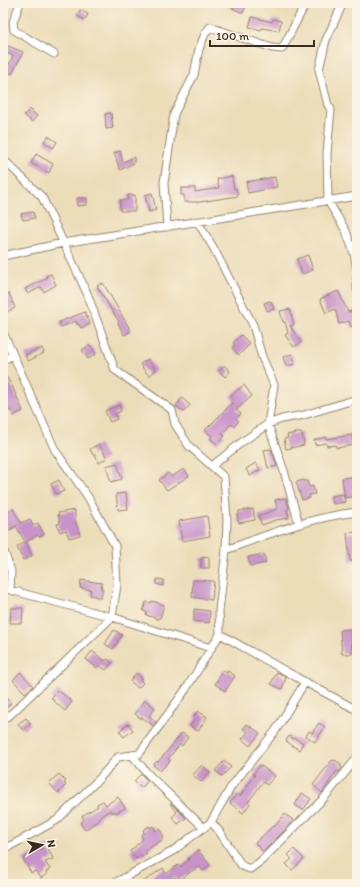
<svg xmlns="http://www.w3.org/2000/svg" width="360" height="887" font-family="Itim,sans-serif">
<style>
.building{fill:#c892ca}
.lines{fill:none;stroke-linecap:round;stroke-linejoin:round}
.street-casing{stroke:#94846c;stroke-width:9}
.street{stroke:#fff;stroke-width:7}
</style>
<rect width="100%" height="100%" fill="#fcf5e5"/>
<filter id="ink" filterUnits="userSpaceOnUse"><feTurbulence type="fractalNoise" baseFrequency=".025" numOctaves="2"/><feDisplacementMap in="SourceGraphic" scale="8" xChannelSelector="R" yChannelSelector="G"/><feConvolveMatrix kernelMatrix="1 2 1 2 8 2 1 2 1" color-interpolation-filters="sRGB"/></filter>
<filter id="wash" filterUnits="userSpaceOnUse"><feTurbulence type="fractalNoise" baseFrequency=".012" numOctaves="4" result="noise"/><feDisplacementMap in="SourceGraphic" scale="16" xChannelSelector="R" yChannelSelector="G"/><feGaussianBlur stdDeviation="0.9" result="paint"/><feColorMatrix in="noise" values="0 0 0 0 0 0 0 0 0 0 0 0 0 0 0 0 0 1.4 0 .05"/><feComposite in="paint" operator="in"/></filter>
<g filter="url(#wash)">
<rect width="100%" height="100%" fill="#ecddb9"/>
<g id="blocks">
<path class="building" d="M221 3H247L243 13Z
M80 10 88 14 85 20 77 16Z
M252 17 272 22 273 19 281 21 279 31 262 28 261 30 249 27Z
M8 46 23 52 12 74 6 71 13 56 5 52Z
M30 109 37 116 32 122 24 115Z
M111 113 113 128 106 129 105 114Z
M48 136 57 142 53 148 44 142Z
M120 151 123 162 134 157V163L120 170 114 153Z
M36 154 53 164 49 173 31 163Z
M232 176 234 189 236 188 238 196 200 202H184V195H181V188H195V192L219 188 217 179Z
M275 177 277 187 248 193 246 182Z
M152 193 156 210 149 212 145 195Z
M128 195H135V211H120V200H128Z
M77 198H87V205L77 206Z
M33 212 35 218 23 220 21 214Z
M308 255 313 270 302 274 297 259Z
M51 274 56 285 44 292 41 287 28 294 25 289 47 278 46 276Z
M103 283 131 331 124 335 118 323 119 322 97 286Z
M338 291 348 312 356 310 357 325 351 327 349 321 339 324 335 309 326 313 320 299Z
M9 293 15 308 7 312 3 303V296Z
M271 301 274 309 267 311 264 303Z
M290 309 294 325 290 326 301 342 294 347 285 335 288 333 285 322H283L280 311Z
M85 312 90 324 81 328 79 324 77 325 76 321 61 327 59 322Z
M241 335 250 344 239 355 232 348 235 345 233 343Z
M90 345 96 354 88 359 82 350Z
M42 348 44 353 28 361 25 355Z
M292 354 295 364 286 366 283 357Z
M148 359 156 370 149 376 140 364Z
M224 365 230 371 225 377 219 371Z
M3 371 12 386 23 411 13 416 11 410 3 414Z
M244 385 252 396 236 410 241 414 236 419 239 421 234 426 231 424 222 434 225 436 217 444 210 438 212 436 205 430 234 401 230 396Z
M182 398 190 405 184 412 176 406Z
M119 405 121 411 115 414 117 419 110 422 105 411Z
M296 433H302L304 445 286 449 284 439 288 438 287 435Z
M352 435 354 445 336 448V445L327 446 326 443 315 445 314 440 326 437V439Z
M99 444 107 458 99 463 95 454 93 455 90 449Z
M271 449 277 466 268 468 264 450Z
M117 463 122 479 111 482 106 466Z
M256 463 260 470 250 476 246 469Z
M184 469 189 476 167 490 159 480 168 473 171 477Z
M353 477 356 496 345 498 342 478Z
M59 480 64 491 56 494 51 484Z
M304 480V481H307L309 487 313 486 315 494 309 495 310 498 302 500 296 482Z
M126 493 128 509 118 510 116 494Z
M343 494 345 502 333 504 331 496Z
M286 498 289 509H287L289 518 276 520 262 525 258 516 277 509 275 500Z
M13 509 21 523 30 519 33 526 38 523 44 534 39 537 38 535 26 542 32 556 23 560 17 547 25 542 16 526 9 530 3 519V515Z
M253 509 255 520 239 523 237 515H239V511Z
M75 510V520L80 535 69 538 66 530 60 532 57 524 60 523 58 513Z
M207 516 210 536 182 541 179 521Z
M356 532 357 561H350L347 533Z
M264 554 266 563 250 566 248 557Z
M209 557V568H201V558Z
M157 579 164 580 163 586 156 584Z
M81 580 102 583 101 589H103L101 598 90 595 91 590 80 588Z
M193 580 214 581 212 600 192 597Z
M152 601 164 605 160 618H158V619L146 615 147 612 143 611 146 602 151 603Z
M11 608H23L22 623H10Z
M194 609 210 611 209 623 194 621Z
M351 629 352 654H342L340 630Z
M114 630 122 635 113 649 105 644Z
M92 651 105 661 108 659 112 663 106 670 99 665 97 668 86 659Z
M223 670 227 673 228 671 235 676 225 691 215 684Z
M20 672 33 686 25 693 13 680Z
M277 672 286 677 282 689 271 684Z
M136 673 142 678 140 680 143 683 138 688 130 681Z
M58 690 72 702 65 711 53 700V699L51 698Z
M3 695 11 703 3 711Z
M145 700 155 708 149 716 156 722 153 726 142 717 141 719 135 714Z
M198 711 207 717 198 731 190 726 196 718 194 716Z
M26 718 31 724 23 730 18 724Z
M319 723 325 727 315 742 306 736 309 731 312 733Z
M128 724 133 730 124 737 119 731Z
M247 724 260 733 250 746 242 739 248 732 243 729Z
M182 733 188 737 182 746 180 744 168 759 170 761 160 771 153 765 157 761 158 762Z
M289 736 294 739 295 738 303 743 299 750 286 741Z
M332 760 334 761 335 760 341 764 340 766 342 767 339 772 337 771 322 793 313 785Z
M224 761 231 767 222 776 215 771Z
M202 765 210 772 201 782 193 775Z
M260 765 275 776 267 785 263 782 248 802 250 804 243 813 230 803 237 794 240 796 255 775 253 774Z
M59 774 66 781 64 783 66 785 58 793 49 783Z
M141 774 148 781 141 788 134 781Z
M302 793 311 799 303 810 295 805Z
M118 797 125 808 116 813 115 811 112 813 110 810 98 818 100 819 85 830 80 823 84 820 82 816 98 806 97 804 103 801 106 805Z
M171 803 186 818 178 824 172 817 177 812 170 804Z
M285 814 293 820 283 832 263 852 255 843 273 826 274 827Z
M149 826 150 828 153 826 156 831 159 829 164 836 162 837 163 839 145 851 147 853 143 856 141 855 136 859 130 851 143 839 141 835 144 833 143 830Z
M47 846 53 859 45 862 50 869 46 872 47 874 41 878 36 871 31 873 23 859Z
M294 849 304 859 292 870 286 864 292 859 288 855Z
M198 850 210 865 203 871 199 866 178 881 175 877 165 884H162L160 881 155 884H140L163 868 166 874 178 865 180 867 189 860 188 859Z"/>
</g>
</g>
<g filter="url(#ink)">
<use href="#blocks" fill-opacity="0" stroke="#94846c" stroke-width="1"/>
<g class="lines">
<defs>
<path id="street" d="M20 3 13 22 14 30 54 54
M343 3 326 40 319 70 328 105 331 109 327 153 328 201 346 231 354 253 357 269
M3 159 42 197 87 293 115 370 172 410 175 424 189 446 224 477 227 520 226 550 219 611 220 634 186 689 139 754 118 757 99 779 57 820 3 850
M197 221 213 247 253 325 262 357 274 385 268 424 284 471 299 524
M167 227 164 183 174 114 194 75 199 49 205 34 210 27 272 48 282 49 306 3
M3 256 63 243 357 196
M357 278V290
M3 332 55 450 88 497 115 546 117 585 112 617 10 715 3 719
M3 360 13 355
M212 466 242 442 268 424 282 419 304 415 357 399
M3 549 11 571 10 590 112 617 211 648
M226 550C269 534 311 517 357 512
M220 634 305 682 357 710
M132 755 148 774 204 828
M211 822 219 831 242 866 250 869 261 861 325 797 357 758
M113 884 173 851 211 822 231 787 276 730 305 682"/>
</defs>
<use href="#street" class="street-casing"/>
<use href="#street" class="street"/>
</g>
</g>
<rect width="360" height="887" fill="none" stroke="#fcf5e5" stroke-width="16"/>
<g transform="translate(42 845) rotate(81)" stroke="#fcf5e5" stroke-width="3" paint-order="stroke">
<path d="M0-3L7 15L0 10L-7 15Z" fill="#3b2a1e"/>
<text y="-6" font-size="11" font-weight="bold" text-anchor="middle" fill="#3b2a1e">N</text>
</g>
<path d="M210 40v6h104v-6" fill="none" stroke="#3b2a1e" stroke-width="2"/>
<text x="216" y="40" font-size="12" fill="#3b2a1e" stroke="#fcf5e5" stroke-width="3" paint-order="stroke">100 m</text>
</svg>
